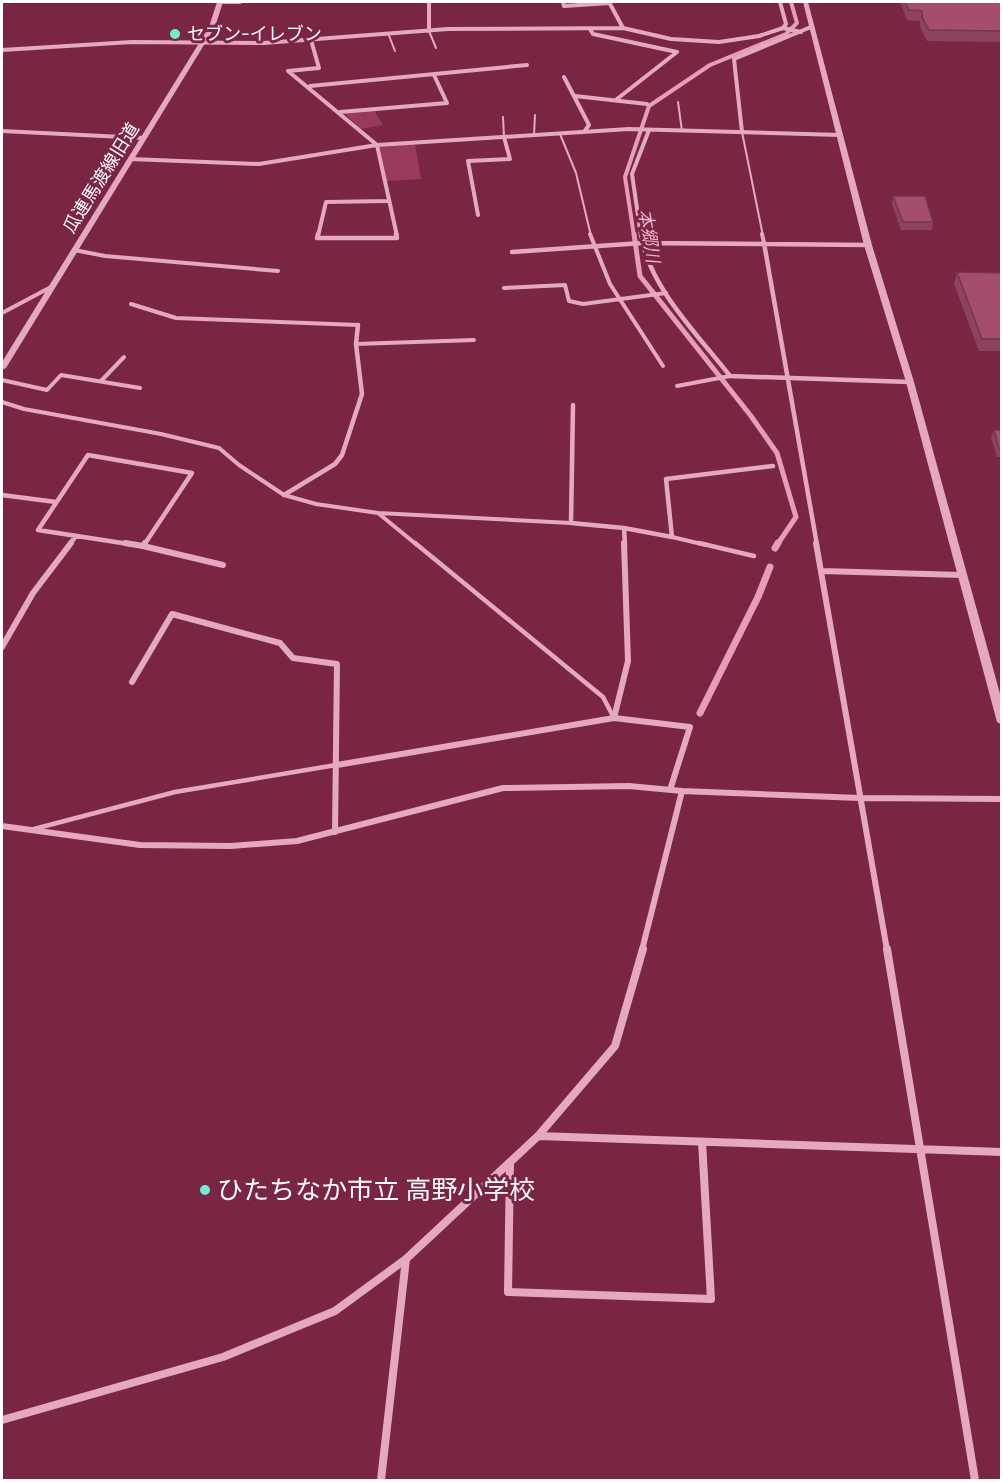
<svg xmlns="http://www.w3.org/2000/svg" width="1003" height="1482" font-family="Rubik,'Noto Sans JP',sans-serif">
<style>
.green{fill:#99395e}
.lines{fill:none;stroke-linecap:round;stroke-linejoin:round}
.stream-far2{stroke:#e59dba;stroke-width:4}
.stream-far1{stroke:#e59dba;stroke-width:5}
.stream{stroke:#e59dba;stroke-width:7}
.service-far2{stroke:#e4a9c0;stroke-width:2}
.service-far1{stroke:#e4a9c0;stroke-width:4}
.service{stroke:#e4a9c0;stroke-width:4.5}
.minor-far3{stroke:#e4a9c0;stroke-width:4}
.minor-far2{stroke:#e4a9c0;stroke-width:4.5}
.minor-far1{stroke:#e4a9c0;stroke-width:6}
.minor{stroke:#e4a9c0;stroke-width:8}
.tertiary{fill:#e4a9c0;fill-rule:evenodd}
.wall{fill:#8d425f}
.building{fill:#a44d6f;stroke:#73364e;stroke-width:1.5}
.poi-dot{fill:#6eeed1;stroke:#7b2545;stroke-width:2}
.labels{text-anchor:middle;stroke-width:6;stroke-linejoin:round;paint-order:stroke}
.far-poi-label{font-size:18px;fill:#fff;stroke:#7b2545;text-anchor:start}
.far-street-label{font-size:18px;fill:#fff;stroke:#7b2545}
.far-water-label{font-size:18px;font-style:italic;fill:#ecb4ca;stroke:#7b2545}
.near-poi-label{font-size:26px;fill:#fff;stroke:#7b2545;text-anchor:start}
</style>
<rect width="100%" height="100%" fill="#7b2545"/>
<path class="green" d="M374 110 383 125 361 129 344 113Z
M415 144 421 179 387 181 380 147Z"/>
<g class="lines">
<path class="stream-far2" d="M634 236 625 177 649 106 710 65 786 34 797 23 791 2"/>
<path class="stream-far1" d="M634 234 640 276 751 416 777 453 796 517 777 545"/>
<path class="stream" d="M775 548 778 543
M700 713 758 597 770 567"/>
<path class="service-far2" d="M429 31 436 48
M388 33 395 51
M678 102 682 131
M503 117 504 137
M742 132 763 236
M560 134 576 173 591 236
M534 135 535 115"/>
<path class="service-far1" d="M590 234 610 284 663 366
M762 234 764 243
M74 250 105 256 278 271
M504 288 565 285 569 301 583 304 666 293
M131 304 176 318 358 325
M2 313 51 287
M356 344 474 340
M2 380 47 390 61 375 140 388
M101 381 124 357
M677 386 730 376
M2 402 24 409 161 434 219 448 239 465 284 495 316 504 378 513 571 523
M378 513 417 545
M672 537 706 545"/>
<path class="service" d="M415 543 603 697 614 718
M699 543 754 556
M34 829 175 792 336 765"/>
<path class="minor-far3" d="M220 2H240
M429 2V31
M563 2 564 6 610 3
M609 2 623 28
M780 2 786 24 783 28
M590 29 593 34 677 52 617 99
M311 40 319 68 288 71 377 145 397 236
M2 50 132 42 264 43 448 29 623 28 671 39 719 42 759 36 783 28 801 32
M564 77 589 125 584 132
M310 86 527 65
M575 96 647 104
M340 112 447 103 434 75
M2 131 143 138
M742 132 734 59 811 27
M130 159 259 164 377 145 629 129 841 135
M478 215 468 161 510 159 504 137
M318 236 326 202 387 201
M641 236 632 174 649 130"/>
<path class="minor-far2" d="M318 234 317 238H397L396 234
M641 234C648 286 699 336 730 376L910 382
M764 243 817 545
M512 252 642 243 868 245
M573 405 571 523 624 528 672 537 666 479 773 466
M2 495 56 502
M284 495 335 464 342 455 362 394 356 344 358 325
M624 528 625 545
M69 545 76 536
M135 545 38 530 88 455 192 473 144 545"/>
<path class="minor-far1" d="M125 543 143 546 145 543
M816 543 887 950
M143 546 223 565
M822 571 961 575
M2 647 33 593 71 543
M132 682 172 614 280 643 293 658 337 664 335 832
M614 718 628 661 624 543
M337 765 614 718 690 727 670 790
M2 826 140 845 231 846 297 841 503 788 629 786 682 791 860 798 1002 799
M642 950 682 791"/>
<path class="minor" d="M887 949 975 1480
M538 1136 1002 1152
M510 1163 508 1292 711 1299 702 1142
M2 1420 223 1357 335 1311 406 1259 538 1136 615 1046 643 949
M381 1480 406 1259"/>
<path class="tertiary" d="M217 2H223L215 27 6 368 2 370V362L209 27Z
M803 2H808L872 245 914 382 1002 701V725L997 722 906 382 864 245Z"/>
</g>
<path class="wall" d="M900 2H1002V42L927 41 920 27V21L907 20Z
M893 196 933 222 932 230H901L892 204Z
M957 272 1002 273V351H979L954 284Z
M994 430H1002V457H997L991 438Z"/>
<path class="building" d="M905 2H986H985H1002V31L929 30 922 17V11L909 10Z
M893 196H925L933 222H903Z
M957 272 1002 273V339H982Z
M994 430H1002V449H999Z"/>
<g class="poi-dot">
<circle cx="175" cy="34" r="6"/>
<circle cx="205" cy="1190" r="6"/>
</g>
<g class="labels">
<g class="far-poi-label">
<text x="187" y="40">セブン-イレブン</text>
</g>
<g class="far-street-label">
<text transform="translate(101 178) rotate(-58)" y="6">瓜連馬渡線旧道</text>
</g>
<g class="far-water-label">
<text transform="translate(649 236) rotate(81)" y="6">本郷川</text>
</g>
<g class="near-poi-label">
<text x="217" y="1199">ひたちなか市立 高野小学校</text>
</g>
</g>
<rect width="1003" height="1482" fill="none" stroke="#ffffff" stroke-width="6"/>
</svg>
